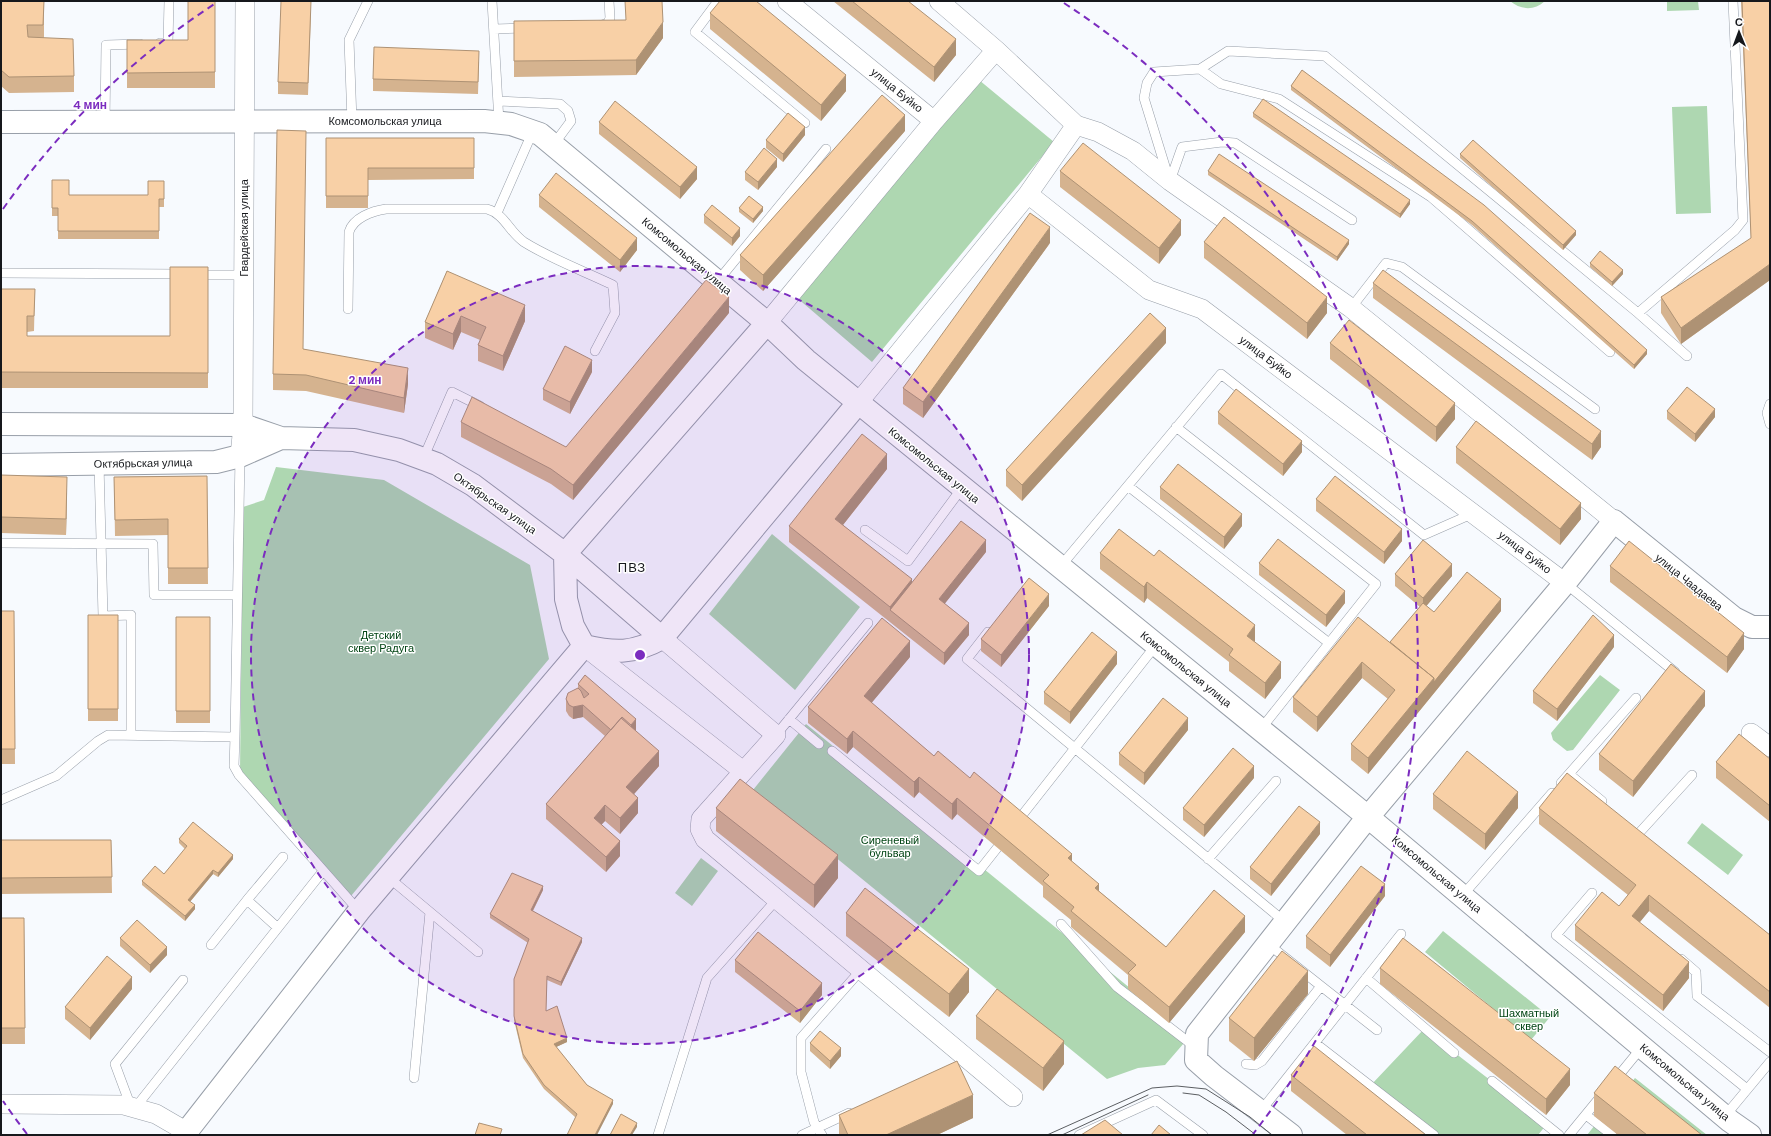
<svg xmlns="http://www.w3.org/2000/svg" width="1771" height="1136" font-family="'DM Sans',sans-serif">
<style>
.green{fill:#aed7b1}
.lines{fill:none;stroke-linecap:round;stroke-linejoin:round}
.service-casing{stroke:#989fa9;stroke-width:10}
.minor-casing{stroke:#989fa9;stroke-width:20}
.tertiary-casing{stroke:#989fa9;stroke-width:24}
.service{stroke:#fff;stroke-width:9}
.minor{stroke:#fff;stroke-width:19}
.tertiary{stroke:#fff;stroke-width:22}
.tram{stroke:#5b5e62;stroke-width:1}
.wall{fill:#d5b38f}
.shaded-wall{fill:#ae9274}
.building{fill:#f8d0a6;stroke:#ae9274}
.ring{fill:none;stroke:#7b2cbf;stroke-width:2;stroke-dasharray:7 5}
.labels{text-anchor:middle;stroke-width:3;stroke-linejoin:round;paint-order:stroke}
.street-label{font-size:11px;fill:#16181c;stroke:#fff}
.park-label{font-size:11px;fill:#004413;stroke:#fff}
.quarter-label{font-size:13px;letter-spacing:1px;fill:#16181c;stroke:#fff}
.centre{fill:#7b2cbf;stroke:#fff;stroke-width:2}
.ring-label{font-size:12px;text-anchor:middle;font-weight:bold;fill:#7b2cbf;stroke:#fff;stroke-width:3;stroke-linejoin:round;paint-order:stroke}
</style>
<rect width="100%" height="100%" fill="#f7fafe"/>
<path class="green" d="M1510 1H1545C1534 11 1521 10 1510 1Z
M1667 1H1698L1699 10 1667 11Z
M973 75 1054 142 872 362 796 297Z
M1707 106 1711 213 1676 214 1672 107Z
M276 467 384 480 530 565 549 659 351 896 240 772 243 507 264 500Z
M772 534 860 607 795 690 709 614Z
M1600 675 1620 690 1573 750 1567 751 1553 740 1551 733Z
M806 724 1152 1006 1184 1043 1165 1065 1138 1068 1107 1079 753 790Z
M1702 823 1743 855 1728 875 1687 843Z
M701 858 718 871 692 906 675 893Z
M1443 931 1550 1017 1531 1040 1425 952Z
M1424 1029 1547 1124 1538 1135H1434L1371 1085Z
M1635 1078 1707 1135H1682L1625 1090Z
M1595 1125 1608 1135H1587Z"/>
<g class="lines">
<defs>
<path id="service" d="M492 1 499 122
M718 1 695 32 805 123
M599 26 608 23 610 18 609 1
M494 29 524 28
M160 43H168L169 1
M1200 69 1228 51 1325 56 1638 313 1687 356
M498 101 560 104 568 111 571 121 554 144
M352 121 349 40 368 1
M105 122 106 45 140 44
M1168 176 1144 98 1147 83 1154 72 1200 69 1221 84 1279 99 1431 197 1610 352
M1170 181 1182 147 1222 142 1235 143 1352 220
M497 213 533 131
M1 273 182 274
M197 275H244
M717 282 826 149
M1351 308 1386 263 1402 267 1595 409
M348 309 349 232C353 218 372 211 386 209H487C505 214 509 232 524 242 551 259 584 271 613 285L615 313 595 351
M1638 313 1735 230 1743 220 1733 1
M1770 404 1767 413 1770 424
M1176 427 1376 584 1260 730
M423 459 452 392 480 406
M99 464 103 616 131 615V735
M1128 486 1329 643
M865 530 908 561 962 488
M1 543 153 544 154 595H237
M1060 567 1221 374 1424 535 1474 513
M1565 583 1675 672
M988 632 967 659 1285 922
M789 719 819 744
M776 735 868 623
M235 737 234 766 239 775 359 911
M832 751 979 871 1005 838
M1569 774 1602 801
M1561 783 1636 698
M1 800 56 776 98 741 108 735 235 737 240 456
M1016 823 1156 645
M1640 832 1692 775
M1208 859 1276 781
M388 877 478 952
M1592 893 1556 935 1747 1089
M1462 896 1552 793
M1061 924 1117 987 1195 1047
M278 928 247 900 283 857
M211 945 247 900
M1681 959 1696 972 1697 996 1770 1052
M1366 978 1454 1053
M1321 986 1377 1030
M1315 1043 1434 1135
M1246 1064 1255 1065 1262 1061 1321 986 1268 944
M414 1078 430 912
M1615 1080 1642 1047
M1492 1081 1559 1135
M131 1107 115 1064 183 980
M135 1108 323 871
M1260 1112 1401 934
M1586 1115 1612 1135
M1725 1116 1770 1062
M658 1135 707 978 777 899
M802 1135 849 1113
M822 1135 814 1122 801 1072V1038L861 970
M1079 1135 1156 1100 1203 1135
M1569 1135 1601 1096"/>
<path id="minor" d="M787 1 934 121 996 50
M939 1 996 50 1076 125 1098 132 1133 151 1170 181 1351 308 1614 521
M1076 125 1028 194 1149 290 1202 309 1565 583
M767 323 934 121
M858 403 1028 194
M240 456 243 425 245 1
M662 638 776 735 701 819 700 829 705 839 1013 1097
M584 646 743 771
M1751 733 1770 747
M1 1104 124 1105 156 1114 187 1132"/>
<path id="tertiary" d="M1 122 484 121 511 124 540 134 767 323 806 360 1368 817 1730 1121 1750 1135
M767 323 565 554 566 599 573 626 584 646C615 653 633 654 662 638L858 403
M1 424 243 425 281 438 354 440 399 450 437 464 473 485 565 554 662 638
M1 465 216 462 240 456 281 438
M184 1135 359 911 584 646
M1291 1135 1214 1076 1196 1060 1197 1034 1363 823 1565 583 1614 521 1734 618 1752 627H1770"/>
</defs>
<use href="#service" class="service-casing"/>
<use href="#minor" class="minor-casing"/>
<use href="#tertiary" class="tertiary-casing"/>
<use href="#service" class="service"/>
<use href="#minor" class="minor"/>
<use href="#tertiary" class="tertiary"/>
<path class="tram" d="M1183 1093 1199 1095 1226 1112 1256 1135
M1047 1135 1152 1088 1177 1086 1206 1089 1250 1117 1272 1135
M1062 1135 1148 1095"/>
</g>
<path class="wall" d="M1 1H44V38L74 76V92L9 93 1 86Z
M215 1V88H127V40H188Z
M833 1H908L956 55 934 82Z
M1741 1H1770V280L1681 344 1661 313V297L1751 239Z
M311 12 308 95 278 94V82Z
M710 13 846 91 821 121 710 29Z
M514 21 663 38 636 75 514 77Z
M479 62 478 94 373 91V79Z
M1302 70 1647 354 1634 369 1472 225 1291 90V86Z
M1253 113 1410 204 1400 218 1253 117Z
M599 122 697 179 680 199 599 134Z
M905 131 763 291 740 270V255Z
M805 135 783 162 766 148V140Z
M326 138H474V179L368 180V208H326Z
M1460 154 1576 235 1563 250 1460 158Z
M777 167 758 190 745 180V172Z
M1060 171 1181 235 1159 264 1060 187Z
M1208 171 1349 244 1337 261 1208 175Z
M52 180 69 195H148L164 181V207H159V239H58V216H52Z
M539 195 637 250 620 272 539 207Z
M739 208 763 211 753 223 739 212Z
M704 215 740 236 732 246 704 223Z
M1204 242 1327 313 1307 339 1204 258Z
M1050 243 923 418 903 404V388Z
M1590 263 1623 274 1612 286 1590 267Z
M208 267V388H1V289H35L34 331 27 332V336H170Z
M447 271 525 321 503 371 478 361V345L480 340 461 332 453 350 425 338V322Z
M1373 283 1601 447 1592 460 1373 298Z
M729 313 573 500 551 484 461 437V422L566 447Z
M1166 343 1022 501 1006 486V470Z
M1330 343 1455 419 1436 442 1330 359Z
M304 349 408 384 404 413 306 391 273 390V374Z
M592 372 570 414 543 400V389Z
M1667 411 1715 417 1695 442 1667 419Z
M1218 412 1302 452 1283 476 1218 424Z
M1456 447 1581 519 1560 545 1456 463Z
M887 469 843 525 912 583 986 552 944 604 969 635 944 665 789 542V526Z
M1 475 67 493 66 535 1 533Z
M207 476 208 584H168V535L115 536 114 477Z
M1160 487 1242 526 1224 549 1160 499Z
M1316 499 1402 541 1384 564 1316 511Z
M1100 553 1255 641V642L1281 678 1265 699 1229 671V662L1147 598 1144 603 1100 569Z
M1259 563 1345 603 1326 627 1259 575Z
M1610 566 1744 649 1727 673 1610 582Z
M1395 574 1452 576 1426 606 1434 612 1501 611 1368 774 1351 760V744L1388 699 1362 678 1317 732 1293 712V697L1390 642 1420 607 1395 586Z
M1049 606 1001 667 981 651V639Z
M1 611H14L15 764H1Z
M88 615H118V721H88Z
M176 617H210V723H176Z
M1614 647 1557 721 1533 703V691Z
M910 657 871 703 934 756 1072 862 1099 891 1166 947 1245 932 1169 1023 1128 989V975L1071 927V920L1043 897V886L957 814 952 820 919 792 914 798 853 747 847 754 808 723V707Z
M1117 664 1070 724 1044 704V692Z
M585 675 636 731 659 766 634 794 638 813 620 834 605 821 601 824 620 856 606 872 546 819V804L605 736 583 717 573 719 569 716 566 711V699L578 688V684Z
M1705 706 1633 797 1599 770V754Z
M1188 730 1144 785 1119 765V753Z
M1770 759V822L1716 778V762Z
M1254 778 1204 837 1183 820V808Z
M1433 794 1518 808 1485 850 1433 809Z
M716 808 838 878 814 908 716 831Z
M1539 808 1770 935V1008L1649 911 1639 922 1689 978 1663 1011 1575 940V925L1619 906 1628 895 1539 824Z
M1320 834 1271 896 1250 879V867Z
M179 839 233 859 218 877 213 874 190 902 195 909 185 921 142 885V881L164 874 185 849 179 843Z
M1 840H111L112 893 1 894Z
M543 890 533 911 582 942 561 986 547 980 546 1011 567 1042 556 1047 587 1085 613 1104 575 1117 544 1089 523 1058 514 1020V979L528 943 490 918V914Z
M1385 896 1330 967 1306 948V936Z
M846 913 969 992 949 1017 846 936Z
M1 918H24L25 1044H1Z
M120 938 167 955 150 973 120 946Z
M735 960 822 995 800 1023 735 972Z
M1380 968 1570 1085 1546 1115 1380 984Z
M132 989 90 1040 65 1019V1007Z
M1308 994 1254 1061 1229 1041V1018Z
M976 1016 1064 1064 1043 1091 976 1039Z
M810 1043 841 1056 830 1069 810 1051Z
M1291 1075 1426 1135H1347L1291 1091Z
M1594 1093 1702 1135H1618L1594 1116Z
M839 1115 973 1118 937 1135H839Z"/>
<path class="shaded-wall" d="M663 22V38L636 75V60Z
M956 39V55L934 82V67Z
M846 75V91L821 121V105Z
M905 115V131L763 291V275Z
M805 127V135L783 162V154Z
M777 159V167L758 190V182Z
M697 167V179L680 199V187Z
M1410 200V204L1400 218V214Z
M763 207V211L753 223V219Z
M1181 220V235L1159 264V248Z
M1050 227V243L923 418V402Z
M740 228V236L732 246V238Z
M1576 231V235L1563 250V245Z
M637 238V250L620 272V260Z
M1349 240V244L1337 261V257Z
M1770 264V280L1681 344V328Z
M1623 270V274L1612 286V282Z
M729 297V313L573 500V485Z
M1327 297V313L1307 339V323Z
M525 305V321L503 371V356Z
M461 316V332L453 350V334Z
M1166 328V343L1022 501V485Z
M1647 350V354L1634 369V365Z
M592 360V372L570 414V402Z
M408 368V384L404 413V398Z
M1455 403V419L1436 442V427Z
M1715 409V417L1695 442V434Z
M1601 431V447L1592 460V444Z
M1302 441V452L1283 476V464Z
M887 454V469L835 535V519Z
M67 477V493L66 535V519Z
M1581 503V519L1560 545V529Z
M1242 514V526L1224 549V537Z
M1402 529V541L1384 564V552Z
M986 540V552L939 611V599Z
M1452 564V576L1423 610V598Z
M912 579V595L890 610V607Z
M1147 582V598L1144 603V587Z
M1345 591V603L1326 627V615Z
M1049 594V606L1001 667V655Z
M1501 599V611L1368 774V758L1434 678Z
M969 623V635L944 665V653Z
M1255 625V641L1247 652V636Z
M1744 633V649L1727 673V657Z
M1614 635V647L1557 721V709Z
M910 641V657L864 712V696Z
M1117 652V664L1070 724V712Z
M1281 662V678L1265 699V683Z
M1362 662V678L1317 732V717Z
M1705 691V706L1633 797V781Z
M583 705V717L573 719V707Z
M1188 718V730L1144 785V773Z
M636 719V731L631 737V725Z
M853 731V747L847 754V739Z
M659 751V766L626 803V787Z
M1254 766V778L1204 837V825Z
M919 777V792L914 798V782Z
M1518 792V808L1485 850V834Z
M638 798V813L620 834V818Z
M957 798V814L952 820V804Z
M605 805V821L594 833V818Z
M1320 822V834L1271 896V884Z
M620 841V856L606 872V857Z
M1072 854V870L1068 858Z
M233 855V859L218 877V873Z
M838 855V878L814 908V885Z
M213 870V874L188 904V900Z
M1099 884V899L1095 888Z
M1385 884V896L1330 967V955Z
M543 886V890L531 914V910Z
M1649 895V911L1632 932V916Z
M195 905V909L185 921V916Z
M1245 916V932L1169 1023V1007Z
M582 938V942L561 986V982Z
M167 947V955L150 973V965Z
M1689 962V978L1663 1011V995Z
M969 969V992L949 1017V994Z
M1308 971V994L1254 1061V1038Z
M132 977V989L90 1040V1028Z
M822 983V995L800 1023V1011Z
M567 1038V1042L554 1048V1044Z
M1064 1041V1064L1043 1091V1068Z
M841 1048V1056L830 1069V1061Z
M1570 1069V1085L1546 1115V1099Z
M973 1095V1118L937 1135H886Z
M613 1100V1104L597 1135H595Z
M637 1123V1127L632 1135H630Z"/>
<path class="building" d="M1 1H44L43 25H27L28 37 73 39 74 76 9 77 1 70Z
M188 1H215V72L127 73V40H188Z
M281 1H311L308 83 278 82Z
M625 1H662L663 22 636 60 514 61V21L626 20Z
M720 1H756L846 75 821 105 710 13Z
M852 1H908L956 39 934 67Z
M1742 1H1770V264L1681 328 1661 297 1751 238Z
M374 47 479 51 478 82 373 79Z
M1302 70 1484 205 1647 350 1634 365 1472 221 1291 86Z
M882 95 905 115 763 275 740 255Z
M1263 99 1410 200 1400 214 1253 113Z
M615 101 697 167 680 187 599 122Z
M788 113 805 127 783 154 766 140Z
M277 130 306 131 303 349 408 368 404 398 306 375 273 374Z
M326 138H474V168H368V196H326Z
M1473 140 1576 231 1563 245 1460 154Z
M1083 143 1181 220 1159 248 1060 171Z
M764 148 777 159 758 182 745 172Z
M1219 154 1349 240 1337 257 1208 171Z
M556 173 637 238 620 260 539 195Z
M52 180H69V195H148V181H164V199H159V231H58V208H52Z
M749 196 763 207 753 219 739 208Z
M712 205 740 228 732 238 704 215Z
M1030 213 1050 227 923 402 903 388Z
M1224 217 1327 297 1307 323 1204 242Z
M1600 251 1623 270 1612 282 1590 263Z
M170 267H208V373L1 372V289H35L34 316H27V336H170Z
M1383 270 1601 431 1592 444 1373 283Z
M447 271 525 305 503 356 478 345 486 327 461 316 453 334 425 322Z
M706 280 729 297 573 485 551 469 461 422 472 397 566 447Z
M1150 313 1166 328 1022 485 1006 470Z
M1349 320 1455 403 1436 427 1330 343Z
M565 346 592 360 570 402 543 389Z
M1687 387 1715 409 1695 434 1667 411Z
M1236 389 1302 441 1283 464 1218 412Z
M1476 421 1581 503 1560 529 1456 447Z
M862 434 887 454 835 519 912 579 890 607 789 526Z
M1178 464 1242 514 1224 537 1160 487Z
M1 475 67 477 66 519 1 517Z
M207 476 208 568H168V519L115 520 114 477Z
M1335 476 1402 529 1384 552 1316 499Z
M961 521 986 540 939 599 969 623 944 653 890 610Z
M1119 529 1154 556 1159 550 1255 625 1247 636 1281 662 1265 683 1229 655 1233 649 1147 582 1144 587 1100 553Z
M1278 539 1345 591 1326 615 1259 563Z
M1423 540 1452 564 1423 598 1395 574Z
M1629 541 1744 633 1727 657 1610 566Z
M1467 572 1501 599 1434 682V678L1390 642 1423 603 1434 612Z
M1029 578 1049 594 1001 655 981 639Z
M1 611H14L15 749H1Z
M88 615H118V709H88Z
M1593 615 1614 635 1557 709 1533 691Z
M176 617H210V711H176Z
M1358 617 1434 678 1368 758 1351 744 1395 690 1362 662 1317 717 1293 697Z
M882 618 910 641 864 696 934 756 938 751 970 778 974 772 1072 854 1068 858 1099 884 1095 888 1166 947 1214 890 1245 916 1169 1007 1128 973 1136 965 1071 911 1074 907 1043 881 1049 875 957 798 952 804 919 777 914 782 853 731 847 739 808 707Z
M1092 632 1117 652 1070 712 1044 692Z
M1671 664 1705 691 1633 781 1599 754Z
M585 675 636 719 631 725 622 717 611 730 583 705 573 707 569 705 566 699 568 693 578 688 581 691 584 698 589 694 578 684Z
M1163 698 1188 718 1144 773 1119 753Z
M621 718 659 751 626 787 638 798 620 818 605 805 594 818 620 841 606 857 546 804Z
M1739 734 1770 759V806L1716 762Z
M1233 748 1254 766 1204 825 1183 808Z
M1467 751 1518 792 1485 834 1433 794Z
M1567 773 1770 935V992L1649 895 1632 916 1689 962 1663 995 1575 925 1602 892 1619 906 1636 885 1539 808Z
M740 779 838 855 814 885 716 808Z
M1299 806 1320 822 1271 884 1250 867Z
M193 822 233 855 218 873 213 870 188 900 195 905 185 916 142 881 155 866 164 874 187 846 179 839Z
M1 840H111L112 877 1 878Z
M1361 866 1385 884 1330 955 1306 936Z
M512 873 543 886 531 910 582 938 561 982 547 976 546 1011 557 1006 567 1038 554 1044 587 1085 613 1100 595 1135H567L577 1114 544 1085 523 1054 514 1016V979L529 939 490 914Z
M865 888 969 969 949 994 846 913Z
M1 918H24L25 1028H1Z
M137 920 167 947 150 965 120 938Z
M758 932 822 983 800 1011 735 960Z
M1403 938 1570 1069 1546 1099 1380 968Z
M1282 951 1308 971 1254 1038 1229 1018Z
M107 956 132 977 90 1028 65 1007Z
M997 989 1064 1041 1043 1068 976 1016Z
M820 1031 841 1048 830 1061 810 1043Z
M1314 1046 1426 1135H1367L1291 1075Z
M957 1061 973 1095 886 1135H848L839 1115Z
M1615 1066 1702 1135H1647L1594 1093Z
M621 1114 637 1123 630 1135H610Z
M1105 1120 1123 1135H1081Z
M479 1123 502 1129 500 1135H475Z
M1159 1125 1171 1135H1151Z"/>
<circle cx="640" cy="655" r="389" fill="#7b2cbf" fill-opacity=".12"/>
<g class="ring">
<circle cx="640" cy="655" r="389"/>
<path d="M27 1134A778 778 0 0 1 3 1101M3 209A778 778 0 0 1 216 3M1064 3A778 778 0 0 1 1253 1134"/>
</g>
<g class="labels">
<g class="street-label">
<text transform="translate(897 90) rotate(39)" y="4">улица Буйко</text>
<text x="385" y="125">Комсомольская улица</text>
<text transform="translate(244 228) rotate(-90)" y="4">Гвардейская улица</text>
<text transform="translate(687 256) rotate(40)" y="4">Комсомольская улица</text>
<text transform="translate(1266 357) rotate(37)" y="4">улица Буйко</text>
<text transform="translate(143 463) rotate(-1)" y="4">Октябрьская улица</text>
<text transform="translate(934 465) rotate(39)" y="4">Комсомольская улица</text>
<text transform="translate(495 503) rotate(35)" y="4">Октябрьская улица</text>
<text transform="translate(1525 552) rotate(37)" y="4">улица Буйко</text>
<text transform="translate(1689 582) rotate(39)" y="4">улица Чаадаева</text>
<text transform="translate(1186 669) rotate(39)" y="4">Комсомольская улица</text>
<text transform="translate(1437 874) rotate(40)" y="4">Комсомольская улица</text>
<text transform="translate(1685 1082) rotate(40)" y="4">Комсомольская улица</text>
</g>
<g class="park-label">
<text x="381" y="639">Детский<tspan x="381" dy="13">сквер Радуга</tspan></text>
<text x="890" y="844">Сиреневый<tspan x="890" dy="13">бульвар</tspan></text>
<text x="1529" y="1017">Шахматный<tspan x="1529" dy="13">сквер</tspan></text>
</g>
<g class="quarter-label">
<text x="632" y="572">ПВЗ</text>
</g>
</g>
<circle cx="640" cy="655" r="6" class="centre"/>
<g class="ring-label">
<text x="90" y="109">4 мин</text>
<text x="365" y="384">2 мин</text>
</g>
<rect width="1771" height="1136" fill="none" stroke="#16181c" stroke-width="4"/>
<g transform="translate(1739 32) rotate(359)" stroke="#ffffff" stroke-width="3" paint-order="stroke">
<path d="M0-3L7 15L0 10L-7 15Z" fill="#16181c"/>
<text y="-6" font-size="11" font-weight="bold" text-anchor="middle" fill="#16181c">С</text>
</g>
</svg>
